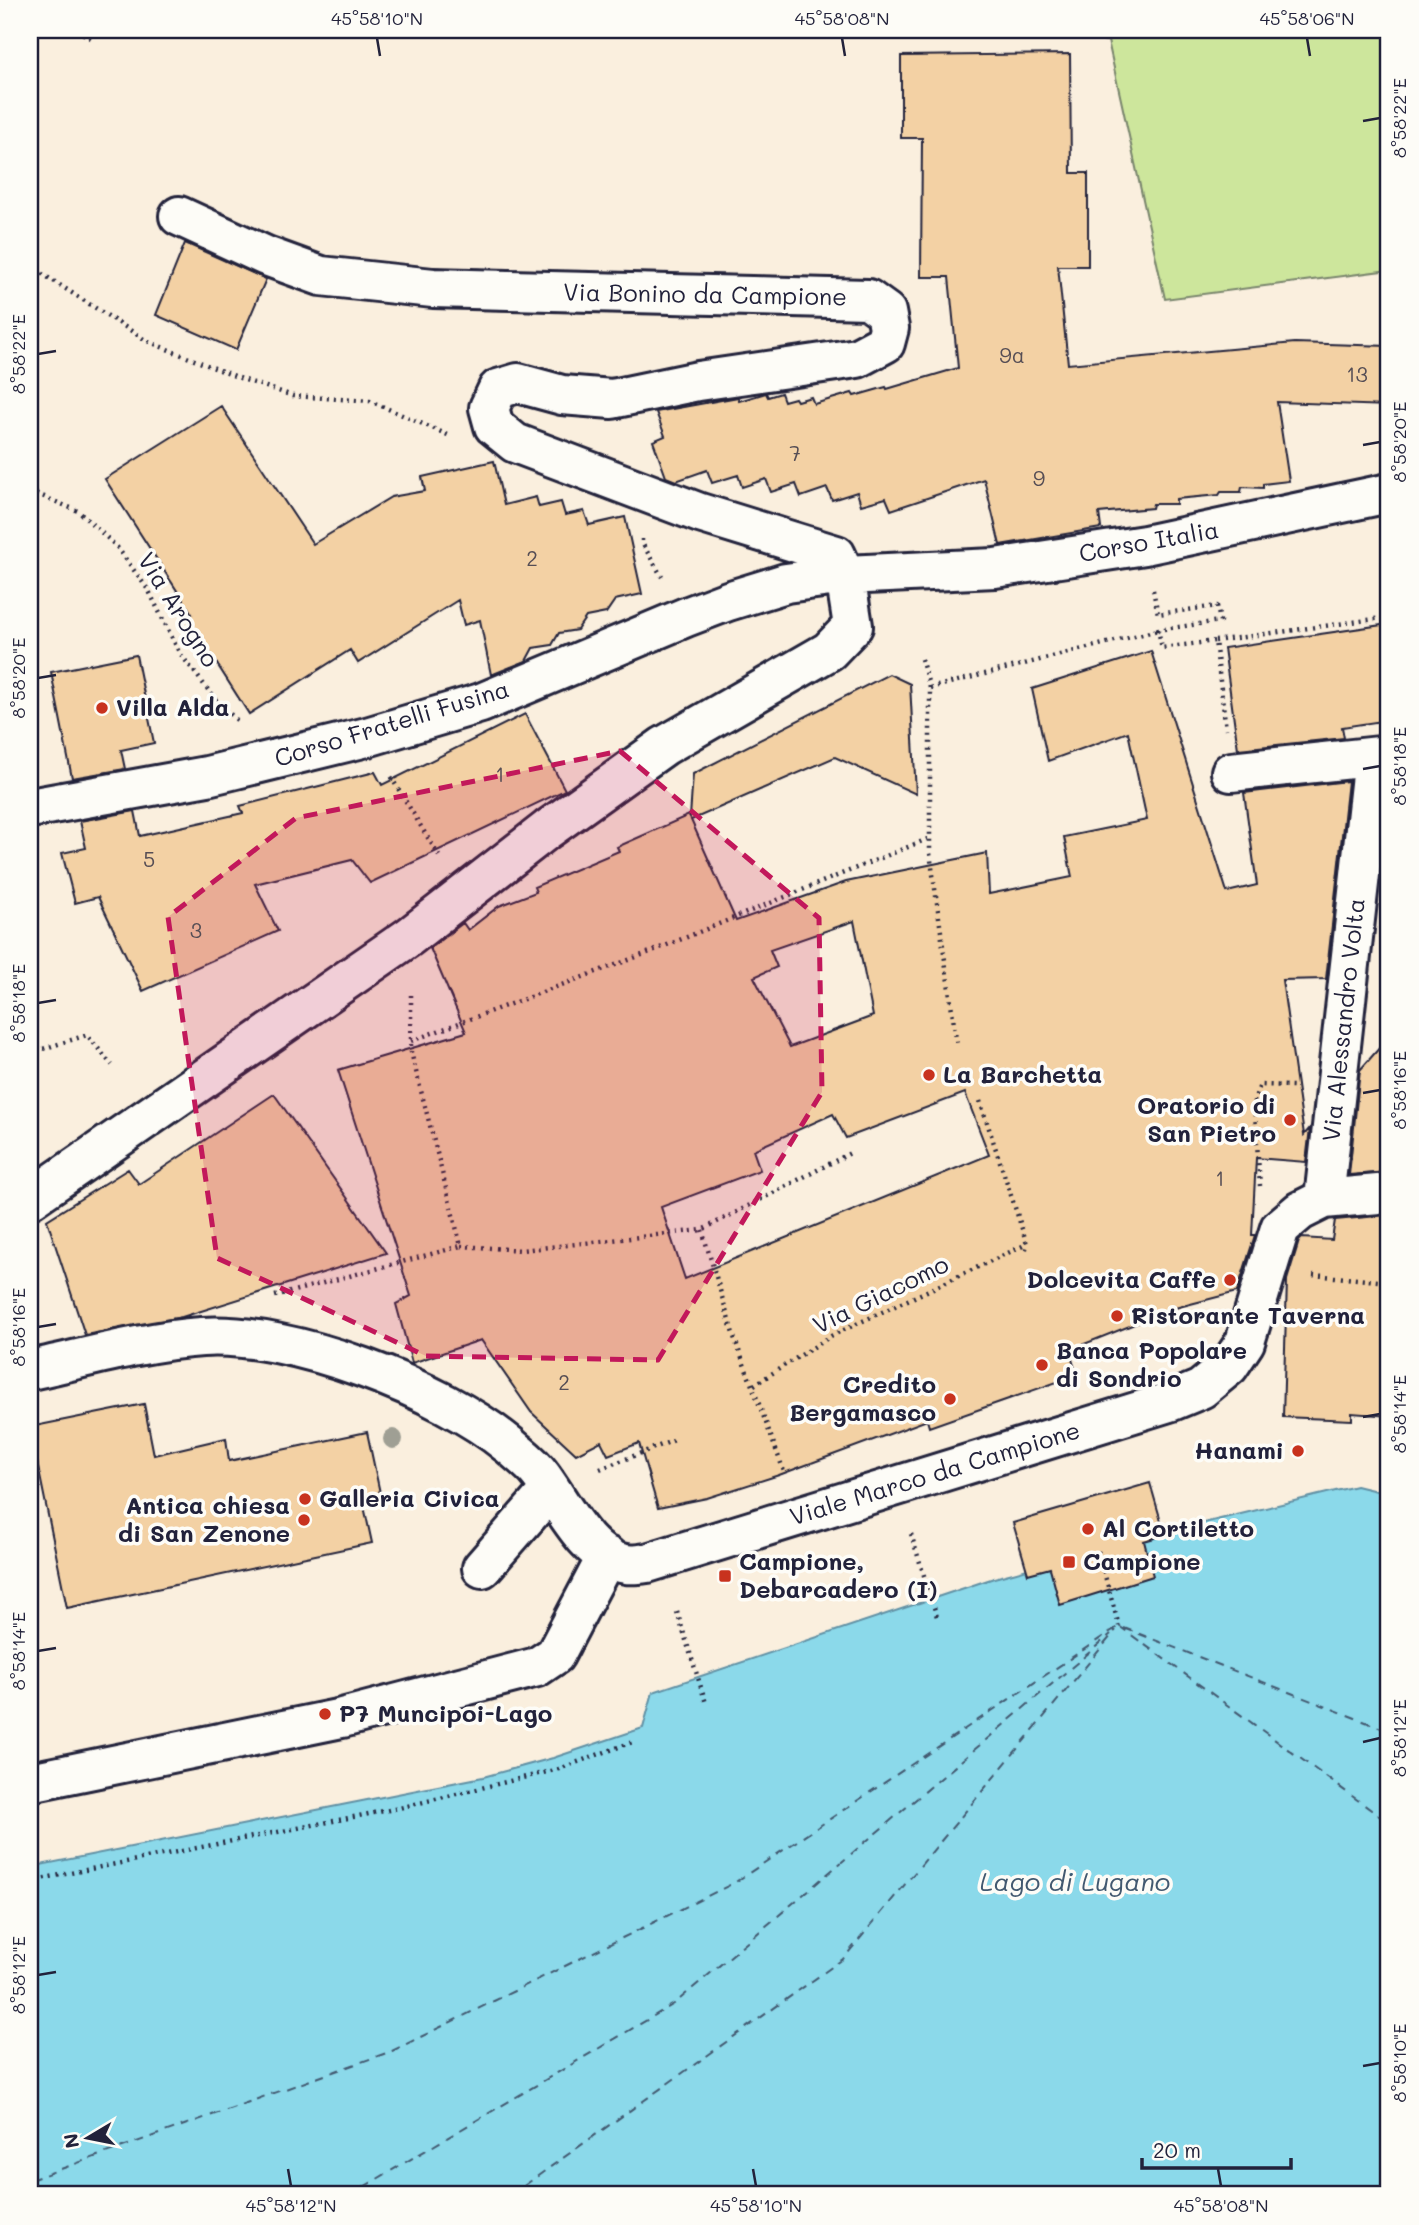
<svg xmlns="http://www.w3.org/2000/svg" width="1419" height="2225" font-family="Mali,sans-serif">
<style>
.green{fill:#cde69c;stroke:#78846c;stroke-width:2}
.water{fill:#8bd9ea;stroke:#6190a4;stroke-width:2}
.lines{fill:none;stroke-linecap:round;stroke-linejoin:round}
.ferry{stroke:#425970;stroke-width:2;stroke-dasharray:9 7;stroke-linecap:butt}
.building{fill:#f3d1a4;stroke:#22223b;stroke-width:2;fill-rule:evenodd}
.minor-casing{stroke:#22223b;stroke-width:44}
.path{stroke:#22223b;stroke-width:4.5;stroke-dasharray:2 5;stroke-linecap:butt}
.minor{stroke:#fdfcf7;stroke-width:38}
.tree{fill:#9f9f94}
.marked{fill:#c2185b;fill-opacity:0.2;stroke:#c2185b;stroke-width:5;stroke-dasharray:14 9;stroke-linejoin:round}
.ticks{fill:none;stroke:#22223b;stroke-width:2.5}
.poi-dot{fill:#c8321e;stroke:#fdfcf7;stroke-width:2.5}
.labels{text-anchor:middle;stroke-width:7;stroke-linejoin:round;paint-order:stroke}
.number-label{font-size:21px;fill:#564e55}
.street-label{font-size:24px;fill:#22223b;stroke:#fdfcf7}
.poi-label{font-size:24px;font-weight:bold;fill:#22223b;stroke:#fdfcf7;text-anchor:start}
.water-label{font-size:26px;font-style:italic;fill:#425970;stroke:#fdfcf7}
.neatline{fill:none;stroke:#22223b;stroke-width:2.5}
.ticks-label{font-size:18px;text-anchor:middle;fill:#22223b}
</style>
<rect width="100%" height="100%" fill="#faefde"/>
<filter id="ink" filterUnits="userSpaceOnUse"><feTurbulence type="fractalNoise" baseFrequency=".0143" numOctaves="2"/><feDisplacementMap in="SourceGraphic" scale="14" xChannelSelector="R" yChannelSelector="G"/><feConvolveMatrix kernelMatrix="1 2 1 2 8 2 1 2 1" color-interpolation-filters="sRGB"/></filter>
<g filter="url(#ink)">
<path class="green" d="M1022 30H1389V270L1165 299 1108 41Z"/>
<path class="water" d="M1356 1486 1389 1494V2195H30V1867L483 1777 553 1758 643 1728 653 1692 994 1578 1158 1534Z"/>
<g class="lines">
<path class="ferry" d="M1119 1626 1389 1823
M1124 1628 1389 1731
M30 2180 392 2051 734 1883 1119 1626
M350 2195 674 2004 1111 1634
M511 2195 843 1959 1116 1630"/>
</g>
<path class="building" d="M1070 54 1071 173H1088V266H1058L1068 364 1295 343 1389 346V406L1277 402 1289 481 1263 484V488L1242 487 1241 492H1221L1219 495 1176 499V504H1153L1152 508 1099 513 1101 528 1000 545 984 479 891 510 886 498 861 505 857 492 832 500 827 488 801 497 796 484 771 492 766 479 742 487 738 475 712 483 707 470 676 481 666 477 653 441 665 436 656 412 738 397 739 401 766 393 768 397 781 393 784 401 795 398 797 401 811 397 814 404 852 393 854 396 886 387 887 389 958 368 949 277H921L922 138H901V56Z
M185 243 266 279 236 350 156 315Z
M221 406 313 544 391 497 425 491 422 477 494 461 504 505 536 497 539 507 561 502 565 515 584 511 589 525 625 517 642 594 615 600 606 613 586 617 577 630 559 633 552 645 533 648 526 661 491 675 480 620 464 625 458 600 358 663 350 650 249 714 187 617 192 614 105 479Z
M1389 624V720L1342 727 1344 738 1238 749 1224 648Z
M1151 651 1227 892 1257 885 1244 793 1348 781 1326 979 1282 980 1304 1135 1310 1128 1306 1162 1256 1158 1252 1235H1255L1237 1292 1175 1308 1069 1350 1077 1375 929 1427 927 1420 779 1475 707 1498 658 1508 639 1443 608 1455 601 1441 576 1454 531 1412 481 1340 412 1363 396 1304 411 1296 338 1070 466 1032 430 948 463 923 468 930 499 906 536 892 534 887 619 851 617 847 689 815 690 817 693 774 889 674 910 684 916 794 835 757 691 820 736 921 846 882 987 853 989 894 1072 877 1064 837 1147 820 1128 732 1048 761 1032 689ZM854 921 873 1016 790 1047 754 977 777 967 770 950ZM965 1093 989 1155 685 1279 661 1207 760 1170 753 1150 833 1114 846 1138Z
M136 655 154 743 121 750 125 769 72 778 51 672Z
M525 714 565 790 370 883 352 860 255 884 278 931 143 991 98 897 75 903 62 853 86 848 80 821 135 811 140 836 243 813 240 806 375 772 382 785Z
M1389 1037V1172L1349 1175 1360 1070Z
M274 1094 386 1253 182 1317 85 1335 47 1220 128 1169 139 1184Z
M1389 1215V1416L1352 1413V1420L1283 1417 1287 1280 1299 1241 1302 1238 1332 1240 1335 1220Z
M144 1404 154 1455 226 1438 229 1461 367 1432 380 1493 362 1497 372 1543 67 1608 30 1427Z
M1150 1483 1165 1535 1144 1541 1153 1576 1060 1605 1050 1568 1028 1574 1013 1523Z"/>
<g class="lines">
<defs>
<path id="minor" d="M1231 772 1389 755
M30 808 207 776 367 737 481 703 686 617 728 601 786 583 845 575 995 568 1145 545 1389 493
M30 1199 409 937 548 829 664 746 829 651 853 626 845 575 836 555 700 513 515 443 494 426 489 408 498 389 518 383 562 395 612 399 698 381 857 358 885 343 889 328 886 312 868 299 433 288 321 276 266 256 179 216
M1324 1199 1373 757
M30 1370C86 1358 144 1341 202 1337 291 1331 441 1389 509 1445 519 1454 532 1463 540 1474 561 1501 587 1559 626 1564 632 1565 640 1564 647 1563L1172 1401 1201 1389 1229 1366 1245 1342 1280 1228 1300 1211 1324 1199 1389 1193
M482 1568 550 1490
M30 1782 342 1718 537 1667 555 1655 607 1556"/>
</defs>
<use href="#minor" class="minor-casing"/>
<path class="path" d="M77 30 92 39 98 30
M30 266 147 341 242 379 293 396 370 401 448 435
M30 491 78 511 117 547 149 591 179 652 219 704 239 722
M642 539V543L662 577
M1153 590 1158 614 1217 606 1220 621 1158 630 1162 648 1215 641 1226 729
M1215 641 1389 617
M921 659 930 688V853L957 1046
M930 688 1158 630
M391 777 439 856
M411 1041 650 952 930 838
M30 1053 87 1035 112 1065
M980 1101 1027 1244 1025 1253
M1260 1186 1254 1100 1260 1085 1293 1086
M702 1230 734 1337 785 1474
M461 1246 522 1250 702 1230 850 1153
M1313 1275 1389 1282
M275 1296 461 1246 411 1052V991
M754 1385 831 1336 1027 1244
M600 1469 677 1439
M911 1534 938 1620
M1098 1551 1119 1626
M677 1612 706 1703
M30 1881 399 1808 559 1769 635 1741"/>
<use href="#minor" class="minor"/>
</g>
<circle class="tree" cx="393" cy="1439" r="10"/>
</g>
<path class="marked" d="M620 751 819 918 822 1092 658 1360 426 1356 217 1258 168 917 296 818Z"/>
<path class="ticks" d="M377 38 380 56M842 38 845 56M1307 38 1310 56M1363 121 1380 118M38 354 56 351M1363 445 1380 442M38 678 56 675M1363 769 1380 766M38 1003 56 1000M1363 1093 1380 1090M38 1327 56 1324M1363 1417 1380 1414M38 1651 56 1648M1363 1742 1380 1738M38 1975 56 1972M1363 2066 1380 2063M288 2169 291 2186M753 2169 756 2186M1218 2169 1221 2186"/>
<g class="poi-dot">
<circle cx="102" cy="708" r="7"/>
<circle cx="929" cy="1075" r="7"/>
<circle cx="1290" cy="1120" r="7"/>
<circle cx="1230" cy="1280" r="7"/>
<circle cx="1117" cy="1316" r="7"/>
<circle cx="1042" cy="1365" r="7"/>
<circle cx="950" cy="1399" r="7"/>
<circle cx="1298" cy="1451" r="7"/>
<circle cx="305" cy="1499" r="7"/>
<circle cx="304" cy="1520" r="7"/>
<circle cx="1088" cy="1529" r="7"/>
<rect x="1062" y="1555" width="14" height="14" rx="3.5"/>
<rect x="718" y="1569" width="14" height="14" rx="3.5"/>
<circle cx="325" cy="1714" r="7"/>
</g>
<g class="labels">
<g class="number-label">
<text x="1012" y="363">9a</text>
<text x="1357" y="382">13</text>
<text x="795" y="461">7</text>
<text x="1039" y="486">9</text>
<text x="532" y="566">2</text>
<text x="500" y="782">1</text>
<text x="149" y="867">5</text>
<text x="196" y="938">3</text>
<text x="1220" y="1186">1</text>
<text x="564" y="1390">2</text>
</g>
<g class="street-label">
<text transform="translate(705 295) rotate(1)" y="8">Via Bonino da Campione</text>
<text transform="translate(1149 542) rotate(-10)" y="8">Corso Italia</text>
<text transform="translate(178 610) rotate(58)" y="8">Via Arogno</text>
<text transform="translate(392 724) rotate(-17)" y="8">Corso Fratelli Fusina</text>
<text transform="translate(1344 1020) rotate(-84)" y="8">Via Alessandro Volta</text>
<text transform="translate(881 1295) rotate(-26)" y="8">Via Giacomo</text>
<text transform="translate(935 1474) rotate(-17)" y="8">Viale Marco da Campione</text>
</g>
<g class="poi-label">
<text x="116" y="716">Villa Alda</text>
<text x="943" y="1083">La Barchetta</text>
<text x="1276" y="1114" text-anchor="end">Oratorio di<tspan x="1276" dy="28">San Pietro</tspan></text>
<text x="1216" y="1288" text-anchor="end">Dolcevita Caffe</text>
<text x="1131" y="1324">Ristorante Taverna</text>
<text x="1056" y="1359">Banca Popolare<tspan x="1056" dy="28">di Sondrio</tspan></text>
<text x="936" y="1393" text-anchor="end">Credito<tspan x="936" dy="28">Bergamasco</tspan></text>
<text x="1284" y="1459" text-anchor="end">Hanami</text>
<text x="319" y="1507">Galleria Civica</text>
<text x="290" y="1514" text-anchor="end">Antica chiesa<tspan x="290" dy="28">di San Zenone</tspan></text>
<text x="1102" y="1537">Al Cortiletto</text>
<text x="739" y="1570">Campione,<tspan x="739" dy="28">Debarcadero (I)</tspan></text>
<text x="1083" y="1570">Campione</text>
<text x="339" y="1722">P7 Muncipoi-Lago</text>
</g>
<g class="water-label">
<text x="1075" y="1891">Lago di Lugano</text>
</g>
</g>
<rect width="1419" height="2225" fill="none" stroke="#fdfcf7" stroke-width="77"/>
<g transform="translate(88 2138) rotate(260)" stroke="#fdfcf7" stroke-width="5" paint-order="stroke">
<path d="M0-5L12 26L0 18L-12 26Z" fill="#22223b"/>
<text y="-10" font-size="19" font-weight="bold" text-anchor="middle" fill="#22223b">N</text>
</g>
<path d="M1142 2158v10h149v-10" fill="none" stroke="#22223b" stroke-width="3.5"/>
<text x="1153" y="2158" font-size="21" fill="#22223b" stroke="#fdfcf7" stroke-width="5" paint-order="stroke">20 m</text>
<rect x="38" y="38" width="1342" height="2148" class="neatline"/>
<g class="ticks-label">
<text x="377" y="25">45°58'10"N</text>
<text x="842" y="25">45°58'08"N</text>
<text x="1307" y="25">45°58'06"N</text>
<text transform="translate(1400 118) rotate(-90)" y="6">8°58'22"E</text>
<text transform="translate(19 354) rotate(-90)" y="6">8°58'22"E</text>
<text transform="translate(1400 442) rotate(-90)" y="6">8°58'20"E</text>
<text transform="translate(19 678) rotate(-90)" y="6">8°58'20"E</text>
<text transform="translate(1400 766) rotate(-90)" y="6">8°58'18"E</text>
<text transform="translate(19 1003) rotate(-90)" y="6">8°58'18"E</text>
<text transform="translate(1400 1090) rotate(-90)" y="6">8°58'16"E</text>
<text transform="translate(19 1327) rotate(-90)" y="6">8°58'16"E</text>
<text transform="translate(1400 1414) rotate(-90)" y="6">8°58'14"E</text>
<text transform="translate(19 1651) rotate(-90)" y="6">8°58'14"E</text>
<text transform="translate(1400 1738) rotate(-90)" y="6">8°58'12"E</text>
<text transform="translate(19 1975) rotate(-90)" y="6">8°58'12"E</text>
<text transform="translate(1400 2063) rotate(-90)" y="6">8°58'10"E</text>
<text x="291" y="2212">45°58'12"N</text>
<text x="756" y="2212">45°58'10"N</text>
<text x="1221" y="2212">45°58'08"N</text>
</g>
</svg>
